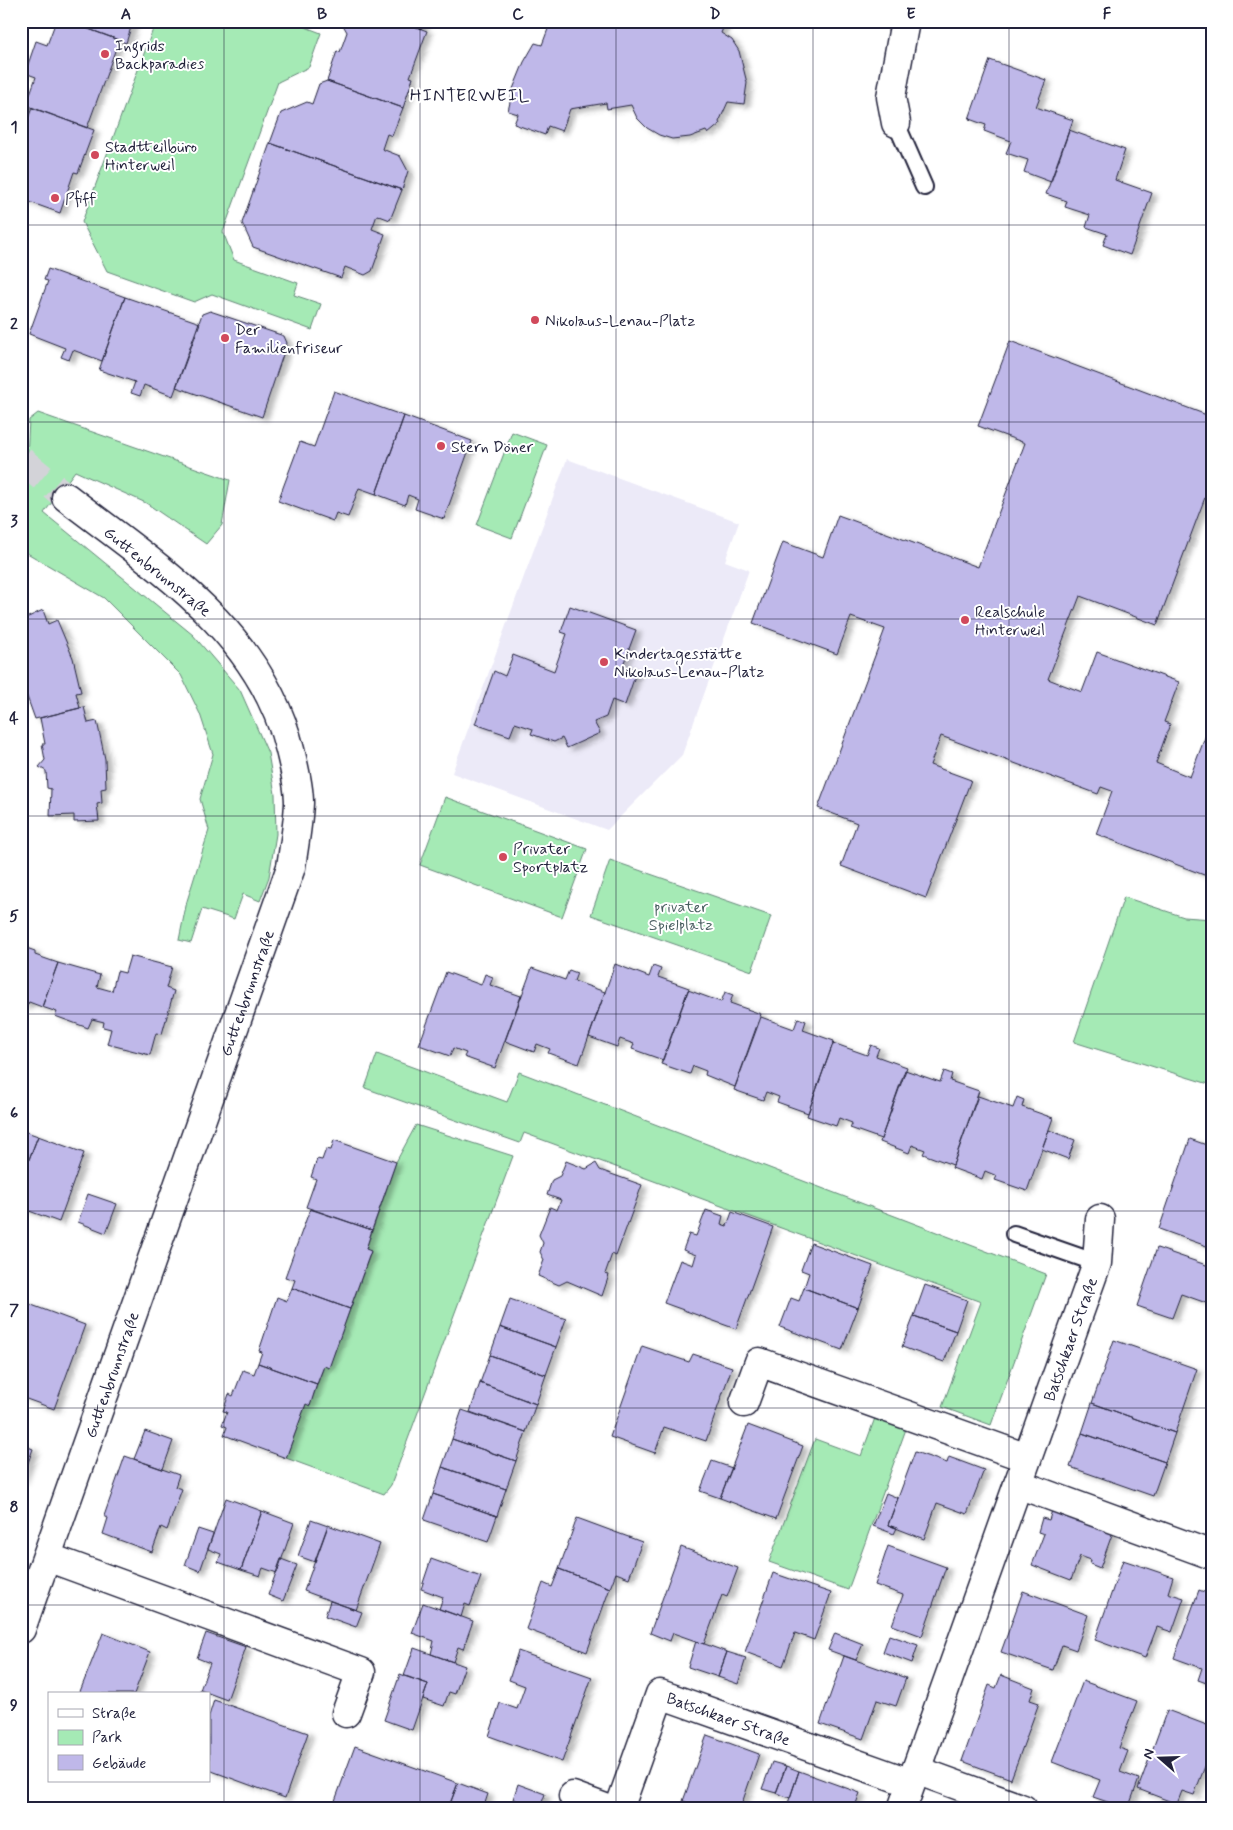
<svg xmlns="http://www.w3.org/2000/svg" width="1233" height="1830" font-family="Mynerve,sans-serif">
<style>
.built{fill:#eceaf8}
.green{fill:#a5eab5;stroke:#648678}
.building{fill:#bfb8e9;stroke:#22223b;filter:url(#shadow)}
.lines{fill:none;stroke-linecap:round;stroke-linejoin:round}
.tertiary-tunnel{stroke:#d3d3d8;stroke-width:28;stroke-dasharray:28 14;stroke-linecap:butt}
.service-casing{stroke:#22223b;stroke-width:20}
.minor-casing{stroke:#22223b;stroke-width:31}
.tertiary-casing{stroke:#22223b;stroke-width:31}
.service{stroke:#fff;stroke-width:16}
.minor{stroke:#fff;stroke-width:28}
.tertiary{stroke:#fff;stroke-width:28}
.grid{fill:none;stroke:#22223b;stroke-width:1;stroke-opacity:0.55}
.poi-dot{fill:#d1495b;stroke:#fff;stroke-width:2}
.labels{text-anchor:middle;stroke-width:4;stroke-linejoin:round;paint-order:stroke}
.poi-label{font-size:16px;fill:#22223b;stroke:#fff;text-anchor:start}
.street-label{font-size:16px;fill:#22223b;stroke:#fff}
.park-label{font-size:16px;fill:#495e60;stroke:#fff}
.neighbourhood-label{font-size:18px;letter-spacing:1px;fill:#22223b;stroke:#fff}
.neatline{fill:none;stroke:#22223b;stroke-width:2}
.grid-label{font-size:16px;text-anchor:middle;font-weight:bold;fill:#22223b}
</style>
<defs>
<filter id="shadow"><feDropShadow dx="5.5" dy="3" stdDeviation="2.5" flood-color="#0004"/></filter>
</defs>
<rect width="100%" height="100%" fill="#fff"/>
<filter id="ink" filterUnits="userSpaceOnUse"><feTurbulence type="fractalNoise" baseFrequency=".02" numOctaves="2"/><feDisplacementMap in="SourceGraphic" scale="10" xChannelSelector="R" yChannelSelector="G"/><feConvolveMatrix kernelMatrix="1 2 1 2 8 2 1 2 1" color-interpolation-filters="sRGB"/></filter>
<g filter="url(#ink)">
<path class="built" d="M567 459 739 522 725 561 749 570 682 755 607 830 452 773Z"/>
<path class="green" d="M156 21H290L321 33 309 67 278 82 223 232 234 260 298 283 294 295 321 304 312 330 212 294 194 302 107 271 82 222Z
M38 413 230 480 222 525 206 544 146 503 75 471 44 513 193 635 240 690 268 753 275 794 276 834 269 877 260 901 243 894 234 919 202 909 191 943 179 940 187 901 209 830 200 799 213 754 200 714 181 675 104 598 22 550 29 420Z
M512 432 547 445 512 538 477 525Z
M445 797 587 849 562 917 420 865Z
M610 860 771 916 752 971 591 915Z
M1124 897 1184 917 1212 919V1085L1074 1042Z
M377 1054 507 1102 519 1072 1046 1274 991 1425 942 1407 981 1302 524 1133 520 1143 365 1088Z
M416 1125 513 1156 391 1485 384 1494 286 1458 306 1404 310 1405 324 1366 329 1367 371 1252 366 1249 396 1162Z
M875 1418 906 1429 848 1590 769 1562 815 1439 861 1456Z"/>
<path class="building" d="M56 21H67L119 40 87 128 26 105 36 77 25 73 36 41 47 45Z
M67 21H133L126 43Z
M351 21H401L427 31 410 77 413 78 403 108 327 81 337 51 340 52 347 32 343 25Z
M401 21H424L421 29Z
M551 21H726L721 33 732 40 739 51 747 83 744 104 728 102 719 122 720 124 708 134 706 131 690 137 672 139 659 135 647 128 637 118 631 105 607 109 606 103 570 109 562 131 548 126 545 135 514 124 518 114 508 111 513 89 524 62 535 43 542 45Z
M990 60 1046 80 1036 107 1073 120 1051 182 1024 172 1028 160 1006 153 1011 141 984 131 986 125 969 119Z
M327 81 403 108 392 136 387 134 382 149 400 156 408 171 402 190 270 143 281 113 307 102 312 104 319 84Z
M32 108 94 130 78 173 74 172 60 213 21 199V137Z
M1069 130 1125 150 1115 180 1152 193 1130 255 1103 245 1107 234 1086 227 1090 215 1065 207 1067 201 1046 194Z
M270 143 402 190 390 220 377 215 372 229 385 234 372 271 365 275 345 267 341 278 253 247 242 223Z
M1212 255V269L1207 268Z
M48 269 125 297 102 361 73 350 69 360 61 357 65 348 29 334 48 281 44 280Z
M125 297 200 323 173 396 144 385 140 396 131 393 135 382 99 370Z
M210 311 284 336 287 343 262 417 176 387 202 314Z
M1010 341 1212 417V479L1157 625 1080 596 1048 679 1082 692 1097 652 1179 682 1164 722 1170 724 1156 763 1190 777 1212 719V878L1096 834 1112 791 1101 787 1098 794 941 736 930 765 971 780 926 898 841 866 857 823 818 808 885 629 851 617 837 654 753 623 783 542 823 557 838 515 978 567 1025 443 978 426Z
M334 391 404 416 376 494 359 488 348 517 336 513 333 521 278 501 300 442 314 447Z
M404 416 472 441 444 519 415 509 418 499 408 495 405 505 376 494Z
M570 606 636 630 623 665 637 670 625 705 612 700 606 717 594 722 600 733 567 748 562 738 554 742 531 734 533 729 515 723 510 736 475 724 494 671 505 676 513 655 554 671 567 634 561 632Z
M43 610 48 624 57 620 73 658 81 692 76 693 80 708 35 719 21 680V615L24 619Z
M84 707 88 723 97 721 105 759 106 788 101 789 102 803 97 804 99 821 74 822V815L50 816 51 789 47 788 46 771 39 767 45 760 42 744H45L40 718Z
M21 946 35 951V955L58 963 42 1007 29 1002 26 1007 21 1005Z
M130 956 172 967 166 988 174 991 162 1034 156 1033 150 1055 107 1044 111 1029 103 1027 104 1022 92 1019 88 1028 55 1016 57 1012 42 1007 58 963 100 975 97 987 112 991 117 971 125 973Z
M615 964 649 977 653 966 661 969 658 977 689 988 663 1060 632 1049 634 1044 620 1039 617 1047 589 1037Z
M532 968 565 980 569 970 577 973 574 981 605 992 579 1064 548 1053 550 1049 537 1044 534 1052 505 1041Z
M446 972 481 985 485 974 493 977 490 985 521 996 495 1068 464 1057 466 1053 453 1048 450 1056 419 1045Z
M688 990 721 1002 725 992 733 995 730 1003 761 1014 735 1087 705 1075 706 1071 693 1066 690 1074 661 1064Z
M761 1017 794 1029 798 1018 806 1021 803 1030 834 1041 808 1113 777 1102 779 1097 766 1092 763 1100 734 1090Z
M833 1043 867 1055 871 1045 879 1048 876 1056 907 1067 881 1139 850 1128 852 1123 839 1118 836 1126 807 1116Z
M905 1070 940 1082 944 1071 952 1074 950 1081 979 1091 953 1165 923 1154 925 1150 912 1145 909 1153 880 1142Z
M978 1096 1013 1108 1017 1097 1024 1100 1022 1107 1053 1118 1027 1191 995 1180 997 1176 985 1171 982 1179 952 1168Z
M21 1130 38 1136 21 1180Z
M1049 1130 1075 1140 1068 1159 1042 1149Z
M38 1136 84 1153 59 1222 21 1208V1180Z
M1190 1139 1212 1147V1248L1159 1229Z
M334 1140 396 1162 372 1230 306 1207 316 1179 311 1177 317 1159 322 1160 326 1149 331 1150Z
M566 1161 586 1169 596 1163 600 1170 642 1185 616 1256 612 1254 605 1274 609 1275 602 1296 567 1281 559 1285 538 1276 544 1260 540 1252 543 1243 539 1235 550 1207 557 1210 561 1200 547 1195 552 1180 560 1176Z
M88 1194 117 1204 106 1233 78 1222Z
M310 1209 372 1230 366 1249 371 1251 350 1309 292 1288 295 1280 285 1277Z
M706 1210 723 1216 721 1224 727 1226 732 1212 773 1227 736 1329 664 1303 680 1260 693 1265 696 1255 683 1250 689 1234 696 1236Z
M811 1243 873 1266 858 1308 804 1288 809 1273 801 1270Z
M1157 1248 1212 1267V1297L1209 1304 1181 1294 1172 1318 1137 1306Z
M925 1285 967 1300 956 1331 914 1316Z
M292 1288 350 1309 329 1368 324 1366 317 1384 258 1363 262 1352 259 1351 277 1297 287 1301Z
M804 1288 858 1308 842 1350 780 1327 791 1298 799 1301Z
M510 1299 566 1319 556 1347 500 1327Z
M21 1301 85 1325 54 1409 21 1397Z
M914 1316 956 1331 944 1362 902 1347Z
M500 1327 556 1347 546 1375 490 1355Z
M1114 1340 1197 1369 1175 1433 1092 1403Z
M642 1346 689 1362 693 1354 732 1367 706 1441 664 1427 655 1453 610 1437Z
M490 1355 546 1375 536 1404 480 1383Z
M258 1363 317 1384 310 1406 306 1404 286 1458 224 1435 227 1427 222 1425 227 1412 223 1411 229 1394 233 1396 243 1370 254 1374Z
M480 1383 536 1404 526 1432 470 1412Z
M1092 1403 1175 1433 1165 1462 1082 1433Z
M462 1410 526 1432 516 1461 452 1439Z
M748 1425 803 1446 776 1519 720 1498Z
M145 1431 173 1441 163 1469 134 1459Z
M1082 1433 1165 1462 1153 1496 1070 1467Z
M452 1439 516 1461 506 1489 442 1467Z
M21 1444 33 1449 21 1482Z
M915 1452 947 1463 949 1457 984 1470 967 1514 937 1503 924 1539 888 1525Z
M125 1456 179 1475 175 1487 182 1489 167 1530 161 1527 152 1552 103 1534 108 1518 104 1516Z
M712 1461 732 1468 720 1498 700 1491Z
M442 1467 506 1489 497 1516 433 1494Z
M1212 1484V1498L1208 1496Z
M886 1493 898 1498 888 1525 897 1528 894 1534 873 1526Z
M433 1494 497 1516 488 1542 424 1520Z
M226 1498 262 1511 241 1570 218 1562 221 1554 208 1549Z
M1053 1507 1114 1529 1100 1568 1090 1564 1091 1560 1080 1556 1071 1580 1032 1565 1044 1534 1038 1532 1042 1518 1049 1520Z
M262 1511 294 1523 277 1573 263 1568 260 1576 241 1570Z
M577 1518 642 1542 629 1578 616 1573 610 1588 559 1569Z
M311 1520 328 1526 315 1562 298 1556Z
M328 1525 380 1544 356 1610 304 1591Z
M198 1529 213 1534 200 1571 185 1565Z
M888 1546 946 1567 922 1636 892 1625 903 1595 875 1585Z
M681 1547 738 1568 727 1597 722 1595 704 1644 673 1633 670 1641 650 1633Z
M281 1559 297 1565 283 1601 268 1595Z
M431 1559 481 1577 470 1606 465 1604 461 1617 439 1609 443 1597 421 1589Z
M1123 1560 1173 1577 1168 1593 1184 1598 1172 1632 1157 1627 1145 1658 1095 1640Z
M559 1569 610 1588 587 1652 526 1629 543 1583 552 1587Z
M773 1573 831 1593 814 1640 795 1633 783 1666 745 1652Z
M1199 1590 1212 1595V1685L1198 1680 1202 1668 1174 1658Z
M1023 1591 1088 1615 1076 1650 1062 1645 1053 1670 1001 1652Z
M330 1601 362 1612 356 1627 325 1616Z
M423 1603 473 1621 463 1649 458 1647 453 1662 431 1654 434 1641 412 1633Z
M103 1633 150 1652 134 1694H79Z
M206 1633 246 1647 227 1700 200 1690 210 1663 197 1658Z
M835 1633 863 1644 856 1660 828 1650Z
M889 1635 918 1645 912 1663 883 1652Z
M696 1641 727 1652 718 1677 688 1667Z
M414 1648 465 1666 455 1694 449 1692 444 1706 423 1699 428 1684 404 1676Z
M518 1651 592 1677 562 1762 489 1736 500 1703 517 1709 525 1686 509 1680Z
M727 1652 746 1658 738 1684 718 1677Z
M844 1656 906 1678 896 1706 877 1700 863 1739 820 1724Z
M400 1674 428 1684 412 1730 384 1720Z
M1001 1675 1034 1688 1030 1700 1039 1703 1011 1779 962 1761 989 1685 996 1688Z
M1083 1681 1137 1701 1119 1748 1128 1751 1120 1772 1139 1779 1128 1809 1093 1797 1100 1780 1052 1762Z
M214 1700 308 1733 285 1798 209 1770V1716Z
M1167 1710 1212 1727V1748L1194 1795 1182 1791 1177 1804 1138 1789Z
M707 1735 759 1754 740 1809H705L683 1801Z
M355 1746 458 1783 448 1809H332Z
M772 1762 786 1766 776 1793 762 1789Z
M786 1766 799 1771 790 1798 776 1793Z
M799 1771 860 1793 854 1809H786Z
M458 1783 488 1794 483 1809H448Z
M518 1784 545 1794 540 1808 513 1799Z"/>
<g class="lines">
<path class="tertiary-tunnel" d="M21 460 66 497"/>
<defs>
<path id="service" d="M896 123 924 187
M1014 1234 1097 1263"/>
<g id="minor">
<path d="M896 123 891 97 905 21"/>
<path d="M744 1403 759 1362 1027 1458"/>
<path d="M1018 1484 1212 1555"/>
<path d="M47 1557 361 1672 346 1713"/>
<path d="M916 1770 1023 1809"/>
<path d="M573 1796 608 1809"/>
<path id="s1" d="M619 1809 660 1694 911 1783"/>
<path id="s2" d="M902 1809 1097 1263 1100 1219"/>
</g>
<g id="tertiary">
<path id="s3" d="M21 1629 291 867C294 846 298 824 299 803 299 785 294 767 290 750 261 632 157 567 66 497"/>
</g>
</defs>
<use href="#service" class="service-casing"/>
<use href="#minor" class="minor-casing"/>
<use href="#tertiary" class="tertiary-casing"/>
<use href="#service" class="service"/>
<use href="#minor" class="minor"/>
<use href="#tertiary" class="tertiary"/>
</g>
</g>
<path class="grid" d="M224 21V1809M420 21V1809M616 21V1809M813 21V1809M1009 21V1809M21 225H1212M21 422H1212M21 619H1212M21 816H1212M21 1014H1212M21 1211H1212M21 1408H1212M21 1605H1212"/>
<g class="poi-dot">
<circle cx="105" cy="54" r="5"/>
<circle cx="95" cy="155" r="5"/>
<circle cx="55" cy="198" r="5"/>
<circle cx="535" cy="320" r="5"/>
<circle cx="225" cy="338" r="5"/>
<circle cx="441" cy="446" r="5"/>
<circle cx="965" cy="620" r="5"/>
<circle cx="604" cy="662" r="5"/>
<circle cx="503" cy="857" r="5"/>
</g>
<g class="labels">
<g class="poi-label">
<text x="115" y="51">Ingrids<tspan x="115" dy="18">Backparadies</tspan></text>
<text x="105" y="152">Stadtteilbüro<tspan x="105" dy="18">Hinterweil</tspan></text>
<text x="65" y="204">Pfiff</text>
<text x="545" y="326">Nikolaus-Lenau-Platz</text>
<text x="235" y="335">Der<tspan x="235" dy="18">Familienfriseur</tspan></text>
<text x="451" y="452">Stern Döner</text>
<text x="975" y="617">Realschule<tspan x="975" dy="18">Hinterweil</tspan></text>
<text x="614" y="659">Kindertagesstätte<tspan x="614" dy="18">Nikolaus-Lenau-Platz</tspan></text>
<text x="513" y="854">Privater<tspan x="513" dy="18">Sportplatz</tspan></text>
</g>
<g class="street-label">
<text transform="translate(158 571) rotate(39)" y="6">Guttenbrunnstraße</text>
<text dy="6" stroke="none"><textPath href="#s3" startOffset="675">Guttenbrunnstraße</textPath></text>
<text dy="6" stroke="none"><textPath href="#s2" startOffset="499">Batschkaer Straße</textPath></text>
<text dy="6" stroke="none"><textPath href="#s3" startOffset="270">Guttenbrunnstraße</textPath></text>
<text dy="6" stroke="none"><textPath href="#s1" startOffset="195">Batschkaer Straße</textPath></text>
</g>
<g class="park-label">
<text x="681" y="912">privater<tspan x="681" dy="18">Spielplatz</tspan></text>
</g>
<g class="neighbourhood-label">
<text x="470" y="101">HINTERWEIL</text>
</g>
</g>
<rect width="1233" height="1830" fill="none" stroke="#fff" stroke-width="55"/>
<rect x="48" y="1692" width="162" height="90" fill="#ffffff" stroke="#a7a7b1"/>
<rect x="58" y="1709" width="25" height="8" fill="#ffffff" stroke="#a7a7b1"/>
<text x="92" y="1718" font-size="15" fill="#22223b">Straße</text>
<rect x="58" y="1730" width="25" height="15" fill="#a5eab5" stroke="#a7a7b1"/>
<text x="92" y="1742" font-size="15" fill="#22223b">Park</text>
<rect x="58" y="1755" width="25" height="15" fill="#bfb8e9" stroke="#a7a7b1"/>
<text x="92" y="1768" font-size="15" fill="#22223b">Gebäude</text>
<g transform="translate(1160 1758) rotate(290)" stroke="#ffffff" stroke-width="4" paint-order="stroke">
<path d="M0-4L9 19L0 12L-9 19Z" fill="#22223b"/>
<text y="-8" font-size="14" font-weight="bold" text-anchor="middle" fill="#22223b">N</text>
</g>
<rect x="28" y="28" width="1178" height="1774" class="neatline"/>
<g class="grid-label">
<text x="126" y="19">A</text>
<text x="322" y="19">B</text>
<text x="518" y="19">C</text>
<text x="715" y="19">D</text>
<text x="911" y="19">E</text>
<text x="1107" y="19">F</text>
<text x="14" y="132">1</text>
<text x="14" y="329">2</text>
<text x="14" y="526">3</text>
<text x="14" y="723">4</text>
<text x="14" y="921">5</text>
<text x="14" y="1118">6</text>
<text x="14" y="1315">7</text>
<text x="14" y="1512">8</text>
<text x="14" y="1710">9</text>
</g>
</svg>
